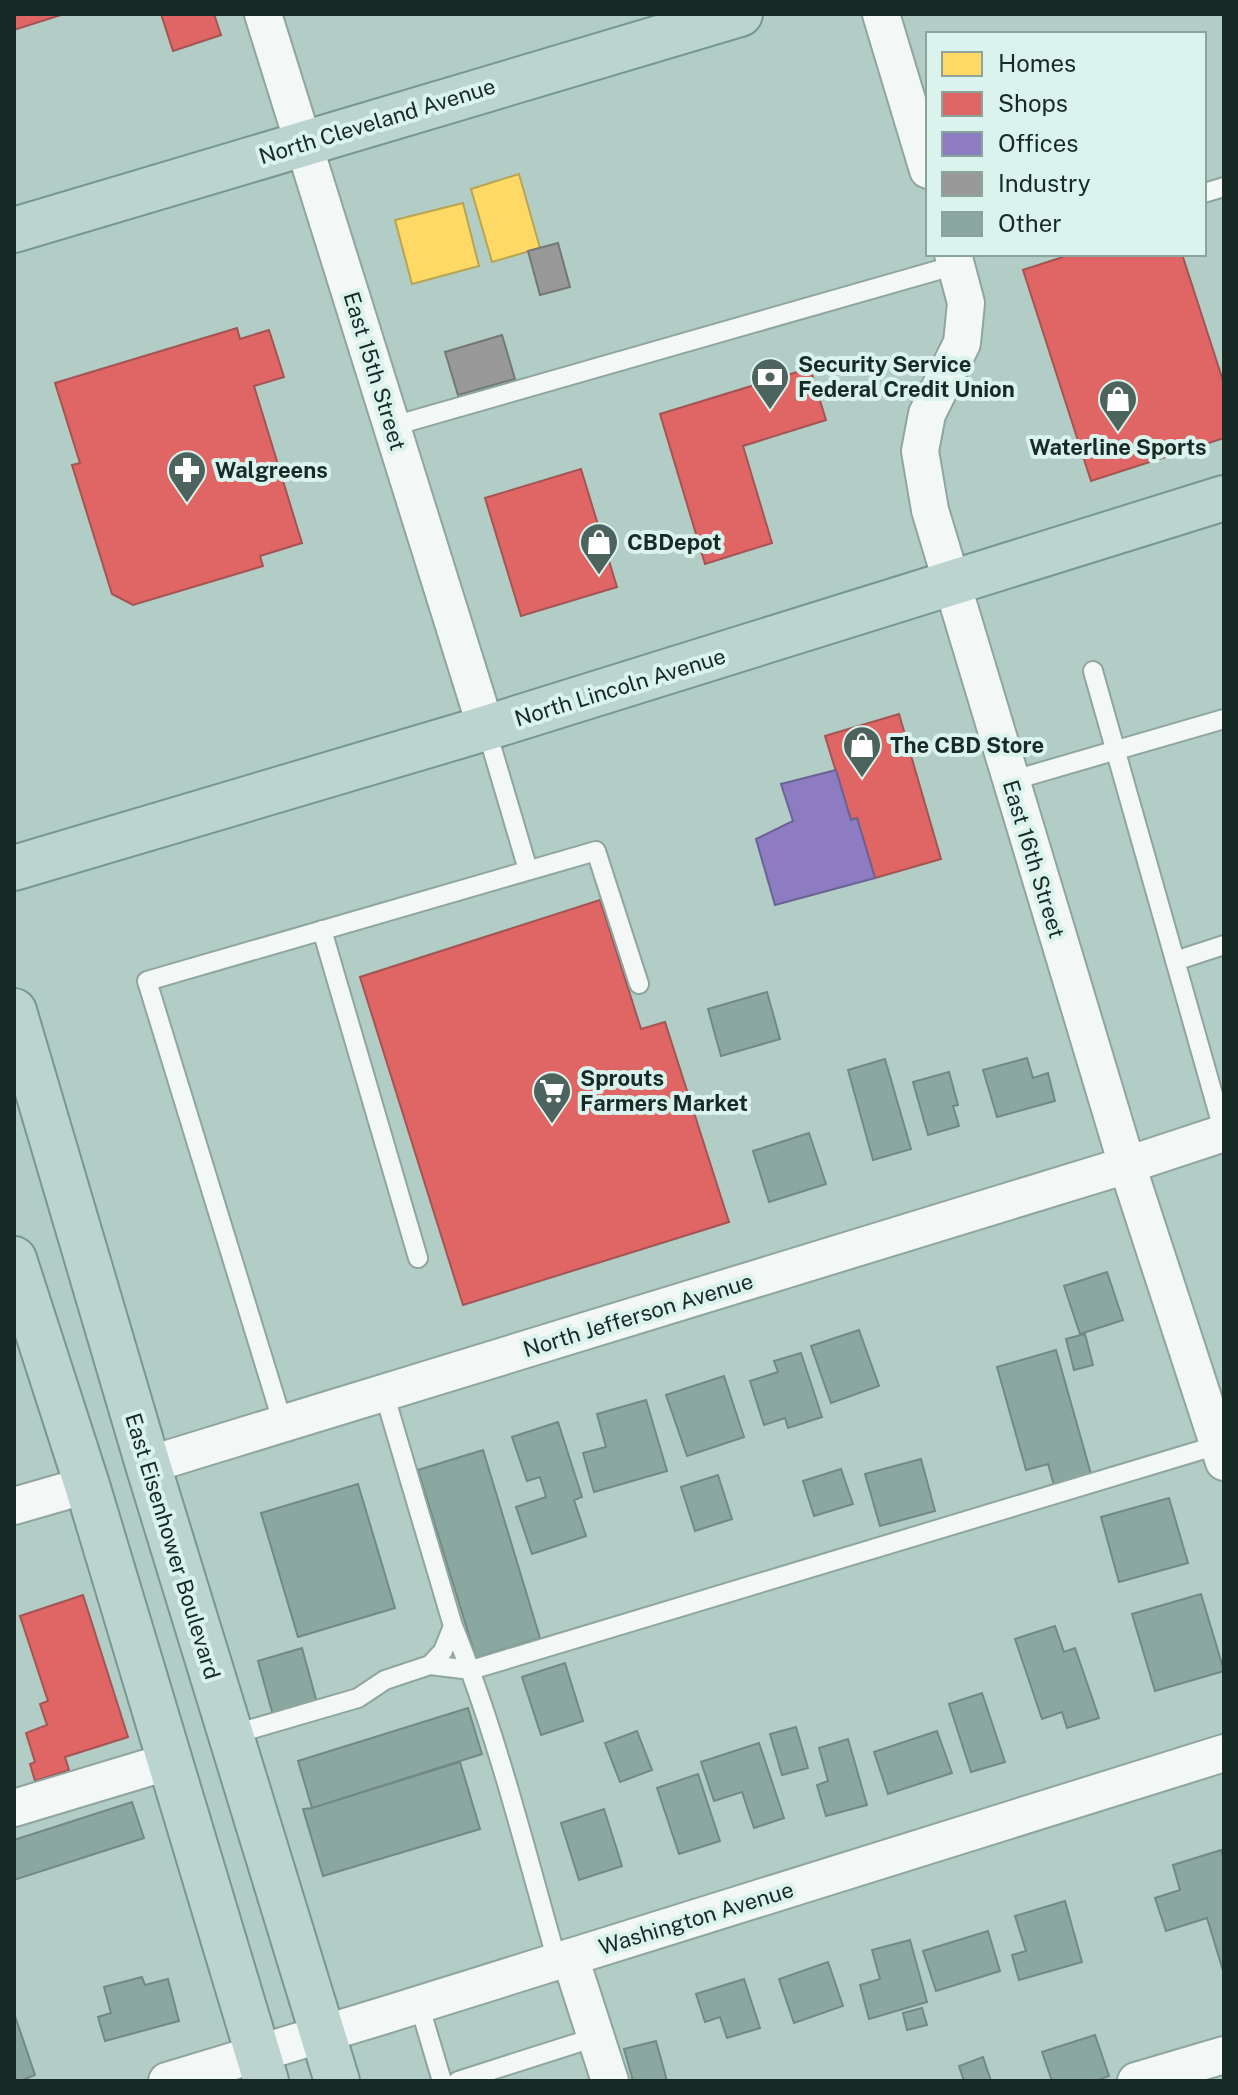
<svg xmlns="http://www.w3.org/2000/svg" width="1238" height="2095" font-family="'Public Sans',sans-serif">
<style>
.homes{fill:#ffd966;stroke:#b9a453;stroke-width:2}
.shops{fill:#e06666;stroke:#a45453;stroke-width:2}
.offices{fill:#8e7cc3;stroke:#6a6394;stroke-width:2}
.industry{fill:#999;stroke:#727876;stroke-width:2}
.building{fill:#8aa8a0;stroke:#738984;stroke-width:2}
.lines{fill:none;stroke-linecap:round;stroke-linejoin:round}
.lane-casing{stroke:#8fa59f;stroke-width:22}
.street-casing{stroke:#8fa59f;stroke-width:40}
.highway-casing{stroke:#769891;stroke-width:48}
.lane{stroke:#f3f8f6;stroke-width:18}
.street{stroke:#f3f8f6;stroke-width:36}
.highway{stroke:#bbd4cf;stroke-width:44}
.labels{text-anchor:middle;stroke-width:8;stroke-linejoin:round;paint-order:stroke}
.street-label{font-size:22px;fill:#172a26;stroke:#daf3ec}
.poi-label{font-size:22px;font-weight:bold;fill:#172a26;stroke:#daf3ec;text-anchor:start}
</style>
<rect width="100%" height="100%" fill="#b1cdc5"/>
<path class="homes" d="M519 174 540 248 492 262 471 189Z
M463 203 479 266 412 284 395 220Z"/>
<path class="shops" d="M14 14H64L14 30Z
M161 14H214L221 35 173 51Z
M1072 254H1182L1224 384V438L1091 481 1023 270Z
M237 328 240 339 269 330 284 377 254 386 302 543 260 556 263 566 133 605 112 594 72 465 80 463 55 383Z
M810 368 826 420 743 446 772 543 705 564 660 414Z
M581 469 617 587 521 616 485 498Z
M899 714 941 859 875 878 857 818 851 820 825 736Z
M600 900 641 1029 665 1022 729 1222 463 1305 360 977Z
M83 1595 128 1737 65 1757 69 1770 35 1781 30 1764 35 1762 26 1733 47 1725 40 1704 48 1701 20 1616Z"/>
<path class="offices" d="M836 770 851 820 857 818 875 878 775 905 756 839 793 821 781 784Z"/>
<path class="industry" d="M558 243 570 287 540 295 528 251Z
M502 335 515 379 458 395 445 352Z"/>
<path class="building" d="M767 992 780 1039 721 1056 708 1009Z
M1027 1058 1033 1078 1048 1073 1055 1101 997 1117 983 1070Z
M885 1059 911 1149 873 1160 848 1070Z
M949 1072 958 1105 953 1106 959 1126 928 1135 913 1082Z
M809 1133 826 1184 769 1202 753 1151Z
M1107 1272 1123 1320 1080 1334 1064 1286Z
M859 1330 879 1386 831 1403 811 1346Z
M1085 1334 1093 1365 1074 1370 1066 1339Z
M1056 1350 1091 1474 1054 1485 1048 1464 1026 1470 997 1367Z
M801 1353 822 1417 788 1428 785 1418 764 1425 750 1381 778 1372 774 1361Z
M724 1376 744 1437 687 1456 666 1395Z
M646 1400 667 1471 594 1492 583 1453 606 1447 597 1414Z
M558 1422 582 1497 574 1500 586 1536 532 1554 516 1507 546 1497 540 1477 527 1481 512 1437Z
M483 1450 540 1638 476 1658 418 1470Z
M921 1459 935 1511 880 1526 865 1474Z
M841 1469 853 1504 814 1516 803 1481Z
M718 1475 732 1519 695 1531 681 1487Z
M358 1484 395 1608 298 1637 261 1513Z
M1169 1498 1188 1563 1119 1582 1101 1517Z
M1201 1594 1224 1671 1155 1691 1132 1614Z
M1055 1626 1064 1652 1075 1648 1099 1718 1067 1728 1062 1712 1042 1719 1015 1639Z
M302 1648 317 1703 273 1715 258 1661Z
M565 1663 583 1721 541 1735 522 1677Z
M982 1693 1005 1762 971 1772 949 1704Z
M468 1708 482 1754 312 1808 298 1761Z
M796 1727 808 1768 782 1775 770 1734Z
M637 1731 652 1770 620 1782 605 1743Z
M937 1731 952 1773 888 1794 874 1752Z
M848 1739 867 1805 826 1816 817 1785 828 1781 819 1748Z
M759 1743 784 1818 754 1828 742 1792 714 1801 701 1762Z
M460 1762 480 1829 323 1876 303 1809 312 1808Z
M698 1774 720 1841 679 1854 657 1788Z
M132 1802 144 1838 14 1880V1840Z
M604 1809 622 1866 579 1880 561 1823Z
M1221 1850 1224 1860V1974L1207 1918 1166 1931 1155 1898 1180 1890 1173 1865Z
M1065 1901 1082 1962 1019 1980 1012 1955 1026 1951 1015 1916Z
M988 1931 1000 1971 936 1991 923 1951Z
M910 1940 927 2002 869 2019 860 1985 880 1979 872 1950Z
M828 1962 843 2006 794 2023 779 1979Z
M142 1977 145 1985 168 1979 179 2021 105 2041 98 2017 111 2013 104 1987Z
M744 1979 760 2028 727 2038 720 2017 705 2022 696 1994Z
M922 2008 927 2025 907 2030 903 2013Z
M15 2016 35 2075 20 2081H16L14 2074Z
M1095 2035 1109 2076 1096 2081H1052L1042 2052Z
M656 2041 667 2081H633L624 2049Z
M983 2057 991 2081H964L959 2066Z"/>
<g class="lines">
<defs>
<path id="lane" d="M1204 193 1224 187
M393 426 956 265
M1093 671 1224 1133
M486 728 528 870
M1010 781 1224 719
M322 930 418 1258
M1175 961 1224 945
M283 1424 147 981 596 851 639 984
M453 1626C497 1734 525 1849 557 1961
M430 1665 471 1670 1218 1445
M231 1735 358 1698 385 1680 430 1665 443 1651 453 1626 384 1393
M419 2004 442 2081
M458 2081 596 2037"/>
<path id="street" d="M263 14 486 728
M881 14 928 170
M953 254 966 303 962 343 927 414 920 451 930 510 1127 1165 1224 1462
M148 1465 1127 1165 1224 1133
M14 1506 87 1485
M14 1808 170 1761
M570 1957 610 2081
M167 2081 382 2016 1224 1753
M1136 2081 1224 2055"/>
<path id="highway" d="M14 230 740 14
M14 868 486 728 1224 498
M14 1011 148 1465 337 2081
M14 1259 87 1485 266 2081"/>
</defs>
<use href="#lane" class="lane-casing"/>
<use href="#street" class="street-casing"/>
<use href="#highway" class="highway-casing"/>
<use href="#lane" class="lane"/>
<use href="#street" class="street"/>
<use href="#highway" class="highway"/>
</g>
<defs>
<symbol id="bank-pin" viewBox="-11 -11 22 30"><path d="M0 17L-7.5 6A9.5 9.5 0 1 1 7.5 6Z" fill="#4d635e" stroke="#daf3ec"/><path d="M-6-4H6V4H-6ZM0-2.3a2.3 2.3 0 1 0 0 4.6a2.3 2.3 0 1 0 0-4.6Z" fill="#fff"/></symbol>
<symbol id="shop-pin" viewBox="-11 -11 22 30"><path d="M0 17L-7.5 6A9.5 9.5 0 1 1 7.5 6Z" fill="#4d635e" stroke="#daf3ec"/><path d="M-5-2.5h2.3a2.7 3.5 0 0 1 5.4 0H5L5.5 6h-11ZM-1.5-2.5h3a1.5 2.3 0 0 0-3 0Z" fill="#fff"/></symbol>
<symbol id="pharmacy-pin" viewBox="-11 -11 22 30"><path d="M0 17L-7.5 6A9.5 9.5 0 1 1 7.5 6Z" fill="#4d635e" stroke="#daf3ec"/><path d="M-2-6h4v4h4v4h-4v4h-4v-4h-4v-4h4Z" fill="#fff"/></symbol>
<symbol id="supermarket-pin" viewBox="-11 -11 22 30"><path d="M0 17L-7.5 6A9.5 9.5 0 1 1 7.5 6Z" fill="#4d635e" stroke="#daf3ec"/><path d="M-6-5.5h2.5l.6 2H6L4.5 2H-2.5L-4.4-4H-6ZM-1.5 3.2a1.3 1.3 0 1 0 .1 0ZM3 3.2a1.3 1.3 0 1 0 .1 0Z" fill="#fff"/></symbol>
</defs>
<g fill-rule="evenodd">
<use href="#bank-pin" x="748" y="355" width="44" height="60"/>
<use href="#shop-pin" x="1096" y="377" width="44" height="60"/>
<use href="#pharmacy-pin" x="165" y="448" width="44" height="60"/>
<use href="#shop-pin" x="577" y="520" width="44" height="60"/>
<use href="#shop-pin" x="840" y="723" width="44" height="60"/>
<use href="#supermarket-pin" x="530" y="1069" width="44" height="60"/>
</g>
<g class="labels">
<g class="street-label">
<text transform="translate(377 121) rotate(-17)" y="8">North Cleveland Avenue</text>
<text transform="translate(375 371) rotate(73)" y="8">East 15th Street</text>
<text transform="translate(620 687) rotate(-17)" y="8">North Lincoln Avenue</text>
<text transform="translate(1034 859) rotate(73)" y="8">East 16th Street</text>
<text transform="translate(638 1315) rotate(-17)" y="8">North Jefferson Avenue</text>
<text transform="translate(173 1546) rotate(73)" y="8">East Eisenhower Boulevard</text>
<text transform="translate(696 1918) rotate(-17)" y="8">Washington Avenue</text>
</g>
<g class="poi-label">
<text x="798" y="372">Security Service<tspan x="798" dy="25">Federal Credit Union</tspan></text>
<text x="1118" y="455" text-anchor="middle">Waterline Sports</text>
<text x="215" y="478">Walgreens</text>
<text x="627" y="550">CBDepot</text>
<text x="890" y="753">The CBD Store</text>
<text x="580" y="1086">Sprouts<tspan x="580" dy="25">Farmers Market</tspan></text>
</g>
</g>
<rect width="1238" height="2095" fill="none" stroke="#172a26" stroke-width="32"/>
<rect x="926" y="32" width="280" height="224" fill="#daf3ec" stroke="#8ca39d" stroke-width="2"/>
<rect x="942" y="52" width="40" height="24" fill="#ffd966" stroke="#8ca39d" stroke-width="2"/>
<text x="998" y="72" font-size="24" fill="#172a26">Homes</text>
<rect x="942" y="92" width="40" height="24" fill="#e06666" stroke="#8ca39d" stroke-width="2"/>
<text x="998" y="112" font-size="24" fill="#172a26">Shops</text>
<rect x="942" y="132" width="40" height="24" fill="#8e7cc3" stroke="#8ca39d" stroke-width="2"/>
<text x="998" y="152" font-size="24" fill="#172a26">Offices</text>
<rect x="942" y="172" width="40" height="24" fill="#999999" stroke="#8ca39d" stroke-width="2"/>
<text x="998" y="192" font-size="24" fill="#172a26">Industry</text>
<rect x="942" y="212" width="40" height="24" fill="#8aa8a0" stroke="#8ca39d" stroke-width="2"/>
<text x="998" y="232" font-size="24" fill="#172a26">Other</text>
</svg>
